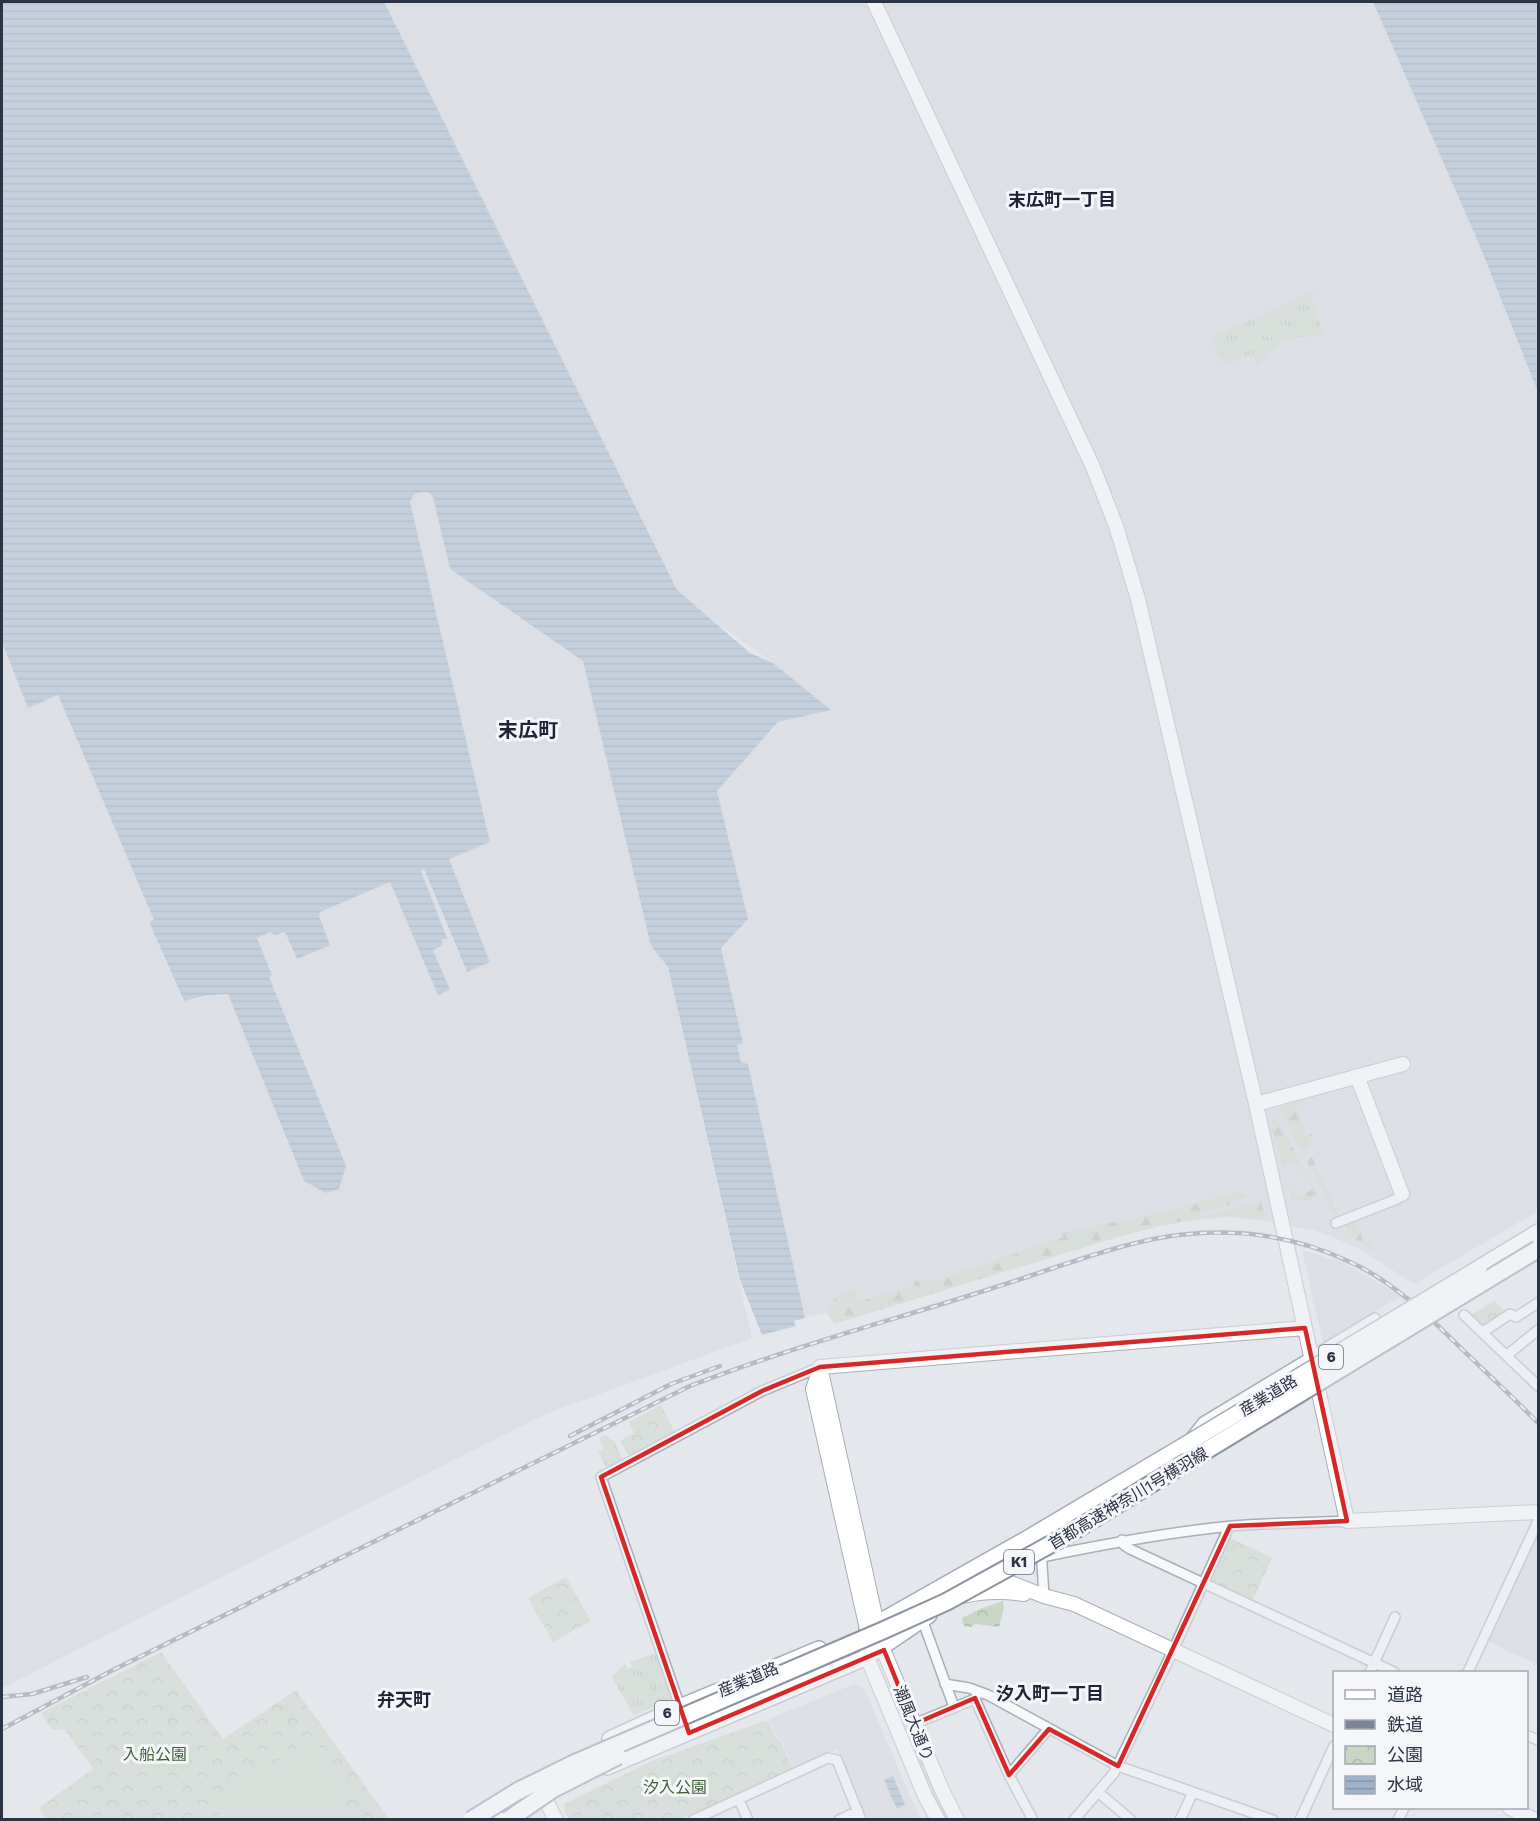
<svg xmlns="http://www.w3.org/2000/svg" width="1540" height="1821" font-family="'Work Sans','Noto Sans JP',sans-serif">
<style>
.built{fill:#d2d6de}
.grass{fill:url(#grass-tufts)}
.forest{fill:url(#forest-firs)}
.park{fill:url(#park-crowns)}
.pitch{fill:#c9d6c5}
.water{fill:url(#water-rules)}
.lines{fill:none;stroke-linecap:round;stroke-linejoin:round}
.street-casing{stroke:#a9aeb7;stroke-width:12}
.secondary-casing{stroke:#a9aeb7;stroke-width:16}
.primary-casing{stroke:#a3abb8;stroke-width:18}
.highway-casing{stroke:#8b94a3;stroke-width:20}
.street{stroke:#f7f8fa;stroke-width:9}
.secondary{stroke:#fff;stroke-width:14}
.primary{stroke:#fff;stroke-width:15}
.highway{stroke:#fff;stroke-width:16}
.rail-casing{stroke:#7d8696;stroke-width:4.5}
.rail{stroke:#f4f6f9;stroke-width:2;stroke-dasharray:7;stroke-linecap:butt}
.primary-bridge-casing{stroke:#a3abb8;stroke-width:18;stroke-linecap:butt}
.highway-bridge-casing{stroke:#8b94a3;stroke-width:20;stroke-linecap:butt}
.primary-bridge{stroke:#fff;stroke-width:15}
.highway-bridge{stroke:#fff;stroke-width:16}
.marked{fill:none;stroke:#d62828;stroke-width:4.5;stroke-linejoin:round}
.labels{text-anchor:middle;stroke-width:6;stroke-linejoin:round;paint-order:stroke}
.shield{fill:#f4f6f9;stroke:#676e7b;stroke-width:1.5}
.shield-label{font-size:15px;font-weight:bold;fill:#2b3445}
.street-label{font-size:16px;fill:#2b3445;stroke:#f4f6f9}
.park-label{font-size:16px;fill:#3f6138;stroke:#f4f6f9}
.neighbourhood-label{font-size:18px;font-weight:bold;fill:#1d2536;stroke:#f4f6f9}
.quarter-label{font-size:20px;font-weight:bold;fill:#1d2536;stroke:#f4f6f9}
</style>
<defs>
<pattern id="grass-tufts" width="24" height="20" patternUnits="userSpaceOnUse" patternTransform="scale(1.5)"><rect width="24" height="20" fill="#c9d6c5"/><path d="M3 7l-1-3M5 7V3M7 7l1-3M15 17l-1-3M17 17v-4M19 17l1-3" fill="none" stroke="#adb8ab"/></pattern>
<pattern id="forest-firs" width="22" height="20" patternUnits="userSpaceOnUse" patternTransform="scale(1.5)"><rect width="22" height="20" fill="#c9d6c5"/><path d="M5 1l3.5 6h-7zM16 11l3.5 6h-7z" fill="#adb8ab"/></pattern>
<pattern id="park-crowns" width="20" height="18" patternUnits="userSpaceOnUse" patternTransform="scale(1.5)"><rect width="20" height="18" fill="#c9d6c5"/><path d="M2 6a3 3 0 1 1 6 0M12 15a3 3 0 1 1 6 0" fill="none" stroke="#adb8ab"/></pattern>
<pattern id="water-rules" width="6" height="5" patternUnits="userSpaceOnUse" patternTransform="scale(1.5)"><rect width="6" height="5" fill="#9fb4cc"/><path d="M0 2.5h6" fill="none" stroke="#8293a7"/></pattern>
</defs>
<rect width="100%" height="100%" fill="#e4e7ec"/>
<path class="built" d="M382 2H1373L1479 244 1538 392V1211L1414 1284 1363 1251 1333 1237 1313 1230 1264 1221 1229 1217 1204 1219 1123 1232 906 1293 805 1318 737 1045 743 1043 721 948 748 919 717 791 778 722 831 710 773 663 676 594Z
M425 491 433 497 450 569 583 661 651 946 668 967 752 1338 543 1415 2 1688V642L28 707 58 695 154 920 149 922 183 1001 228 994 304 1181 326 1193 339 1189 269 976 272 975 257 938 270 932H285L297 959 319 912 390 882 438 994 449 991 433 950 441 940 447 937 420 870 424 869 466 972 490 962 448 859 490 842 410 502 414 494Z
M1302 1250 1344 1263 1401 1296 1323 1343Z
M1538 1531V1665L1491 1643 1488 1638Z
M854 1684 864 1688 920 1819H867L838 1749 792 1768 782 1740 776 1736 771 1723 767 1720Z"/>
<path class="grass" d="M1313 291 1315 294 1310 297 1324 333C1315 338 1309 336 1300 337 1280 339 1267 351 1258 368L1254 358 1249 355 1231 363 1227 361 1222 364 1212 340 1215 336Z
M606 1435 612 1441 614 1440 623 1460 607 1469 598 1452 603 1449 599 1438Z
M653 1654 657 1656 672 1694 668 1701 634 1715 611 1677 625 1664 628 1669 632 1667 630 1662Z
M910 1735 936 1796 948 1819H944L929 1790 908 1736Z"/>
<path class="forest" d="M1305 1099 1306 1102 1296 1106 1306 1136 1313 1133 1309 1143 1310 1147 1301 1151 1278 1108Z
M1275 1116 1320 1197 1293 1202 1289 1191 1293 1190 1296 1197 1313 1190 1300 1167 1288 1163 1283 1169 1274 1134H1272L1269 1125 1272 1123V1120Z
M1313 1156 1315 1162 1314 1164 1338 1214 1335 1216 1306 1160Z
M1241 1191V1196L1246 1195 1247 1196 1225 1207 1202 1212 1198 1217C1222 1213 1239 1209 1261 1199L1265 1220C1254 1219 1243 1217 1232 1217 1193 1215 1153 1228 1115 1238L834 1324 827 1313 832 1300 855 1288 860 1301 915 1285 914 1281 938 1280 1063 1237 1062 1233 1176 1209Z
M1356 1222 1365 1244 1370 1243 1373 1251 1352 1237 1345 1226Z"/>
<path class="park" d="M1494 1301 1507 1313 1483 1330 1467 1315 1473 1314Z
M661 1405 674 1431 629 1456 620 1441 634 1433 629 1422Z
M1227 1536 1272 1558 1253 1600 1207 1580Z
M566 1577 591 1621 553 1642 528 1598Z
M1003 1601 1004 1608 999 1627 975 1624 971 1627 964 1626 962 1618 982 1608Z
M161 1652 223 1739 296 1690 389 1819 47 1820 39 1808 93 1769 64 1729 52 1730 41 1713Z
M765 1721 770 1724 775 1737 781 1741 791 1766 792 1771 680 1819H569L564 1810V1804L649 1762Z"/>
<path class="pitch" d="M306 1741C311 1744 318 1746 323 1750 339 1764 347 1799 349 1819H218L221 1801Z"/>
<path class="water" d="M2 2H384L677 590 750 653 773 663 831 710 778 722 717 791 748 919 721 948 743 1043 737 1045 741 1062 748 1064 805 1318 794 1321 796 1326 762 1335 740 1280 668 967 651 946 583 661 450 569 433 497C427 490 423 492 414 494L410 502 490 842 449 859 490 962 467 972 424 869 421 871 447 938 441 940 443 945 433 950 450 990 438 995 390 882 320 912 319 916 330 945 297 959 285 932 275 935 270 932 257 938 272 975 269 977 346 1166 339 1189 326 1193 304 1181 228 994 204 996 184 1001 149 922 154 920 58 695 28 708 2 642Z
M1373 2H1538V392L1479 244Z
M893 1776 905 1805 897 1809 884 1780Z"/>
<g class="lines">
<defs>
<path id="street" d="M1336 1223 1397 1199 1402 1194
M1464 1315 1538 1386
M1483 1332 1510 1314 1516 1317 1538 1303
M1507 1355 1538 1330
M1191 1437 1203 1422 1375 1318
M1040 1531 1044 1596
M1122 1540 1124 1545 1130 1549 1394 1672
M1042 1557C1105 1544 1168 1532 1232 1526 1270 1523 1309 1523 1347 1521
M922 1619 954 1707
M1370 1672 1395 1617
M1468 1672 1538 1521
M945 1684 969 1688 988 1695 1118 1766 1273 1820
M975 1699 1009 1775 1033 1820
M914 1724 975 1699 978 1693
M689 1733 601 1477 762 1391 820 1367
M1526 1735 1538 1740
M1009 1775 1045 1733 1047 1728
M1098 1792 1131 1820
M739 1800 748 1820
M693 1820 828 1758 837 1760 861 1820
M839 1820 858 1811
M1074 1820 1114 1773 1170 1657 1229 1527
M1180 1820 1193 1792
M1300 1820 1334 1746
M1398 1820 1404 1808"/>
<path id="secondary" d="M874 2 1093 467 1116 526 1138 599 1256 1104 1347 1521 1538 1512
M1357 1076 1402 1194
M1256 1104 1403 1064
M820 1367 1305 1328
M820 1367 882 1647 942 1790 957 1820
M820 1369 813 1389 867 1629V1657L925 1796 938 1820
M988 1574 1044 1596 1074 1604 1334 1725
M963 1596C983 1591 1003 1591 1024 1594
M546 1801 556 1820
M1510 1808 1535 1820"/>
<path id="primary" d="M1479 1268 1538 1232
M867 1629 1028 1538 1183 1446
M610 1739 680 1707 819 1649
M607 1767 867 1657 929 1615"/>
<path id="highway" d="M495 1820 521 1803"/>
</defs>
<use href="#street" class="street-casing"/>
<use href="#secondary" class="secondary-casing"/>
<use href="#primary" class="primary-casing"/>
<use href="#highway" class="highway-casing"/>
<use href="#street" class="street"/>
<use href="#secondary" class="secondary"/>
<use href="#primary" class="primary"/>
<use href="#highway" class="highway"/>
<defs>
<path id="rail" d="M570 1436 671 1384 720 1366
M2 1697 32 1694 87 1677
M2 1729 111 1671 690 1386C788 1348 890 1321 990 1289 1052 1270 1126 1239 1189 1234 1244 1229 1300 1238 1350 1262 1396 1283 1431 1319 1467 1354 1491 1377 1515 1399 1538 1423"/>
</defs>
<use href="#rail" class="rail-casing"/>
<use href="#rail" class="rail"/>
<defs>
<path id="primary-bridge" d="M1183 1446 1479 1268"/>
<path id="highway-bridge" d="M471 1820 518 1791 575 1763 884 1630 946 1602 1062 1538 1538 1249
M508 1820 553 1789 618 1756"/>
</defs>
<use href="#primary-bridge" class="primary-bridge-casing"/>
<use href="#highway-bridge" class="highway-bridge-casing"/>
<use href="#primary-bridge" class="primary-bridge"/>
<use href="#highway-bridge" class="highway-bridge"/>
</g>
<path d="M0 0H1540V1821H0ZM1305 1328 1347 1521 1230 1526 1118 1766 1049 1729 1009 1775 975 1698 914 1724 884 1650 689 1733 601 1477 762 1391 820 1367Z" fill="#e4e7ec" fill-opacity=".55" fill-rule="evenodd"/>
<path class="marked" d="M1305 1328 1347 1521 1230 1526 1118 1766 1049 1729 1009 1775 975 1698 914 1724 884 1650 689 1733 601 1477 762 1391 820 1367Z"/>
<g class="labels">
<g class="shield">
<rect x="1319" y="1345" width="24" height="24" rx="4.5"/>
<rect x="1004" y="1550" width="30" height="24" rx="4.5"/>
<rect x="655" y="1701" width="24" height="24" rx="4.5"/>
</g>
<g class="shield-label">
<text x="1331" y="1362">6</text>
<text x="1019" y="1567">K1</text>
<text x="667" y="1718">6</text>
</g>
<g class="street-label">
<text transform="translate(1268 1395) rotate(-31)" y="6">産業道路</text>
<text transform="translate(1128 1498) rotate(-31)" y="6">首都高速神奈川1号横羽線</text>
<text transform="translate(748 1679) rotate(-23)" y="6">産業道路</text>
<text transform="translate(914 1723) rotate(68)" y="6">潮風大通り</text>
</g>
<g class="park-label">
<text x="155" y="1760">入船公園</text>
<text x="675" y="1793">汐入公園</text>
</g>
<g class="neighbourhood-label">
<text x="1062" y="206">末広町一丁目</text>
<text x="1050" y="1700">汐入町一丁目</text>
<text x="404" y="1706">弁天町</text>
</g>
<g class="quarter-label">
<text x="528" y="737">末広町</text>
</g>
</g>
<rect width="1540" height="1821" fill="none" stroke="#2b3445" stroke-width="6"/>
<rect x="1333" y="1671" width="195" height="138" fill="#f4f6f9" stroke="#a4a8b1" stroke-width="1.5"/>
<rect x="1345" y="1690" width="30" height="9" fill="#ffffff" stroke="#a4a8b1" stroke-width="1.5"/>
<text x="1387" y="1701" font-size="18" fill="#2b3445">道路</text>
<rect x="1345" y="1720" width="30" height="9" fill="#7d8696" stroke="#a4a8b1" stroke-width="1.5"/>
<text x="1387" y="1731" font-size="18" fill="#2b3445">鉄道</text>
<rect x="1345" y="1746" width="30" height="18" fill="url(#park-crowns)" stroke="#a4a8b1" stroke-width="1.5"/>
<text x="1387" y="1761" font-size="18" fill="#2b3445">公園</text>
<rect x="1345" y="1776" width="30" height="18" fill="url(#water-rules)" stroke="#a4a8b1" stroke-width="1.5"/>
<text x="1387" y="1791" font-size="18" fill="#2b3445">水域</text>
</svg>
